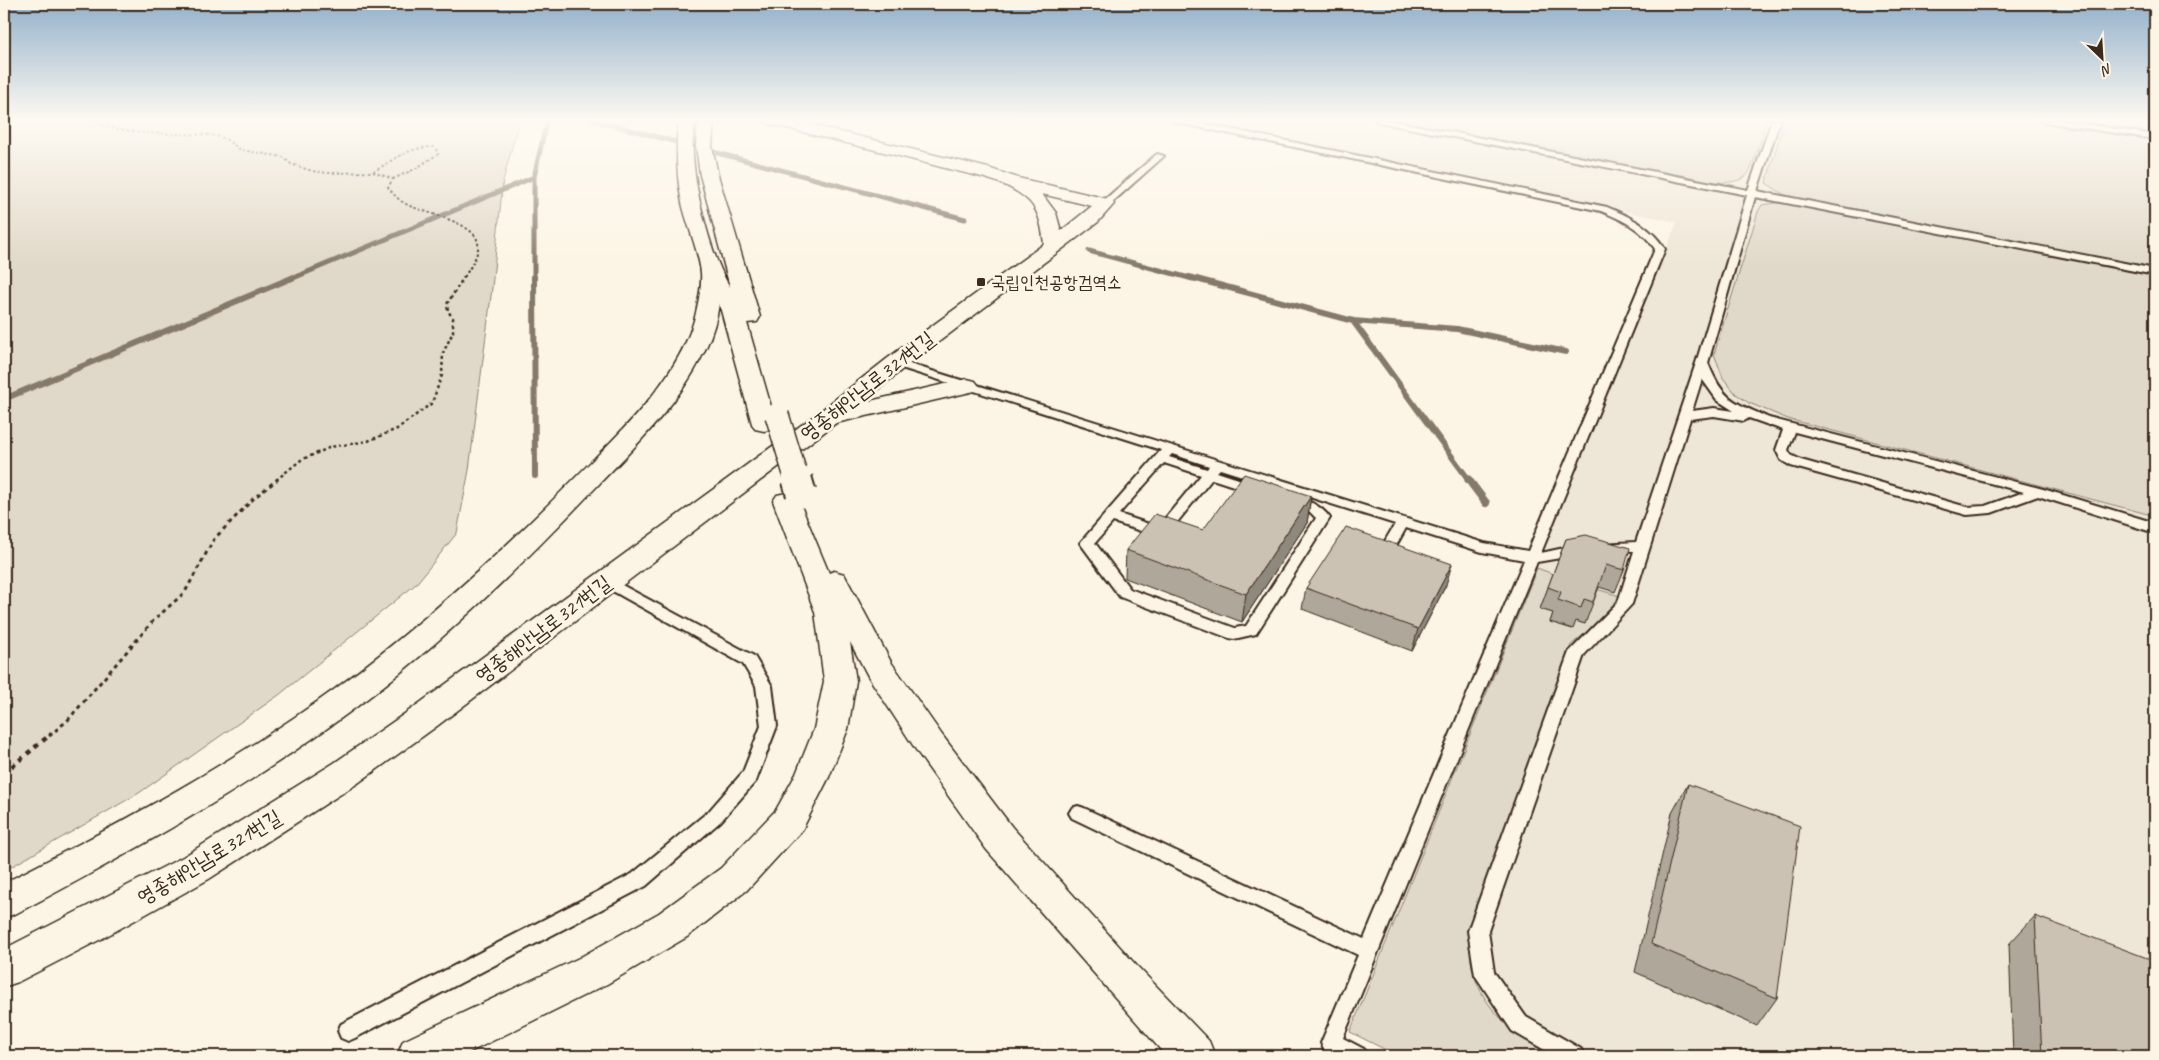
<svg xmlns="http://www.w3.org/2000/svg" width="2159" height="1060" font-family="Caveat,'Poor Story',sans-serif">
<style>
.built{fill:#eee6d6}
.green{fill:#e0d8c8;stroke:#8e8173}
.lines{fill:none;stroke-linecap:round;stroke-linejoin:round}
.stream-far2{stroke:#85796b;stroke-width:5}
.stream-far1{stroke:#85796b;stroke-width:6}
.stream{stroke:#85796b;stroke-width:8}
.service-casing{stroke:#3b2a1e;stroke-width:4}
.tertiary-casing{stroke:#3b2a1e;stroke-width:3}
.path-far3{stroke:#3b2a1e;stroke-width:2;stroke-dasharray:2.5 2.5;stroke-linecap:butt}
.path-far2{stroke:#3b2a1e;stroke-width:2.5;stroke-dasharray:3 3;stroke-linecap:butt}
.path-far1{stroke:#3b2a1e;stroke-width:3;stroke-dasharray:4 4;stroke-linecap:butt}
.path{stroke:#3b2a1e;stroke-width:4.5;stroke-dasharray:5 5;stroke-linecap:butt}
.service{fill:#fcf5e5;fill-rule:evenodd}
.tertiary{fill:#fcf5e5;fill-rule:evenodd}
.tertiary-bridge-far1-casing{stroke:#3b2a1e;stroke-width:26;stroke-linecap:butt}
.tertiary-bridge-casing{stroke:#3b2a1e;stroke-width:33;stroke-linecap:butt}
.tertiary-bridge-far1{stroke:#fcf5e5;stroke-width:23}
.tertiary-bridge{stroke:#fcf5e5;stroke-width:29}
.wall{fill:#afa79a;stroke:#3b2a1e}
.shaded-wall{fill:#8f887d;stroke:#3b2a1e}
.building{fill:#ccc2b3;stroke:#3b2a1e}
.poi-dot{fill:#3b2a1e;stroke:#fcf5e5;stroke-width:2}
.labels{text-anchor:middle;stroke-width:5;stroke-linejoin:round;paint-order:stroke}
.far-poi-label{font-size:18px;fill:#3b2a1e;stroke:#fcf5e5;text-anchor:start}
.street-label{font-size:21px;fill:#3b2a1e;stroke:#fcf5e5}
</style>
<rect width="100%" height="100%" fill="#fcf5e5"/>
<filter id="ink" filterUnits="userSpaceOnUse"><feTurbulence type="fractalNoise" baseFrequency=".02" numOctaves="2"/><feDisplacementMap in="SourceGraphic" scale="10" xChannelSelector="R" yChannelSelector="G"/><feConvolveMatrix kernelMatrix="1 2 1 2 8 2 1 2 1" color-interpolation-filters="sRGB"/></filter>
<g filter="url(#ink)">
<path class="built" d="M1187 120H2155V1056H1398L1350 1032 1677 222Z"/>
<path class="green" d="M4 120 519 121 503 181 492 288 469 470 457 533 416 584 279 695 139 793 4 871Z
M1387 120H1767C1763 132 1754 166 1747 175 1735 188 1702 180 1687 178Z
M1785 120H2034L2155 139V268L1800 199 1783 194 1766 183Z
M2053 120H2155V136Z
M1775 203 1790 204 2155 275V516L1788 419 1749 403 1736 394 1723 378 1714 354 1758 212 1762 205Z
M1537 568 1553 574 1540 609 1553 613 1550 622 1572 629 1575 621 1585 624 1593 588 1620 596 1610 613 1571 645 1472 925C1461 989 1500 1026 1551 1056H1398L1350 1032Z"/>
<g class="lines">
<path class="stream-far2" d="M594 120 965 219
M1089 251 1193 279
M291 279 534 177
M534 279V177L547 120"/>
<path class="stream-far1" d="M534 277 535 476
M1189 277 1353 321 1457 329 1566 352
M1353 321 1469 480
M4 399 294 277"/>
<path class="stream" d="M1468 479 1486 503"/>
<defs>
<path id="service" d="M1170 120H1185L1607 207C1631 217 1651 227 1665 249L1541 553 1578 545 1583 547 1585 550 1583 553 1578 555 1537 562 1343 1038 1364 1049 1367 1056H1336L1324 1050 1321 1043 1358 955 1072 818 1069 813 1072 808 1078 806 1084 808 1364 939 1524 560 1482 552 1406 528 1397 544H1387L1385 541 1395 524 1220 469 1217 472 1260 486 1262 489 1255 493 1212 479 1166 536H1156L1113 522 1095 543 1130 589 1235 628 1246 626 1316 518 1310 512 1287 505 1285 502 1287 499C1302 495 1322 506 1330 518L1256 634 1234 639 1229 638 1120 597 1080 543 1161 450 892 365 890 363 896 360 900 361 1484 543 1528 551 1655 249C1642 229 1623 220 1601 211L1174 122ZM1172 454 1209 466 1207 469 1169 457ZM1164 463 1201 475 1158 527 1119 514Z
M1374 120H1389L1748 190 1772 120H1780L1757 191 2155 269V275L1755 197 1708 363C1723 401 1734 402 1769 418L2043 489 2152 522 2155 524V533L2038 496 1991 513 1967 515 1791 466 1781 460 1776 450 1783 430 1749 418 1744 421 1714 416 1690 419 1632 604 1584 655 1488 931 1494 972 1526 1017 1581 1049 1584 1056H1555L1512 1031 1475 975 1468 931 1569 652 1618 602 1634 551 1601 550 1599 547 1601 544 1636 542 1696 363 1747 195 1378 122ZM1702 379 1717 400 1734 411 1714 408 1692 411ZM1795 432 2024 492 1985 506 1967 507 1801 460 1791 455 1788 450Z
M2040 120H2058L2155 135V139L2044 122Z
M1157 154 1164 156 1108 206H1102V202Z
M607 577 754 656 772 686 777 726 756 781 721 821 646 886 355 1038 348 1041 341 1038 338 1031 341 1024 632 874 709 811 743 772 761 726 756 686 743 664 602 585 600 582 602 579Z"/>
<path id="tertiary" d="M678 120H694C694 131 692 143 693 155 695 191 711 257 730 287L700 175 696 146 698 120H714L712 146 718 175 760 317 757 322 747 323 776 424 773 429 764 431 755 429 752 424 719 303C711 371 646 436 600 483 524 563 444 642 355 708 249 787 134 851 17 913L4 918V883C118 825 232 764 335 689 422 625 501 553 577 476 620 433 679 378 695 317 698 304 702 286 701 273 699 252 687 225 682 203 676 175 676 148 678 120Z
M764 120H792L988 168 1018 178 1112 200 1114 204 1098 222 904 368 861 403 967 379 975 381 979 386 975 391 836 423 437 726 358 783 209 879 103 938 18 982 4 987V949L183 857 334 763 413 708 818 413 888 358 1044 244C1042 229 1040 212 1029 201 1006 179 971 175 941 167 883 151 824 138 766 123ZM1042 194 1092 206 1061 231 1056 213Z
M786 493 795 495 799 501 829 573 834 571 844 574 891 662 942 735 1012 827 1136 965 1209 1041 1215 1056H1166L986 849 918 753 868 676 850 642 856 681 848 729 829 777 802 830 747 890 687 937 607 984 462 1056H397L403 1041 579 958 659 913 721 868 776 810 796 774 814 729 824 681 815 612 773 501 777 495Z"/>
</defs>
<use href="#service" class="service-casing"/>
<use href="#tertiary" class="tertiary-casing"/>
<path class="path-far3" d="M83 120 121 130 146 133 211 135 224 138 241 150 283 157 291 164 312 171 328 173 373 172 393 179 388 187C394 195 399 201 408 205 424 213 475 222 478 243 480 254 469 269 463 279
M373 172C393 160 410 146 435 147L438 154 415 169 393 179"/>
<path class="path-far2" d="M276 480 301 460 331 447 368 441 397 429 432 403 442 375 443 353 453 332V318L448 311 447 304 464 277"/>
<path class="path-far1" d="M49 736 68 720 153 621 185 592 214 539 254 498 278 479"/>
<path class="path" d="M4 773 51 734"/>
<use href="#service" class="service"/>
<use href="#tertiary" class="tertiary"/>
<defs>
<path id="tertiary-bridge-far1" d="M777 415 797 480"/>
<path id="tertiary-bridge" d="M797 479 801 493"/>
</defs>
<use href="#tertiary-bridge-far1" class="tertiary-bridge-far1-casing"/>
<use href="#tertiary-bridge" class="tertiary-bridge-casing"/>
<use href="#tertiary-bridge-far1" class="tertiary-bridge-far1"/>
<use href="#tertiary-bridge" class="tertiary-bridge"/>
</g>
<path class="wall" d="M1311 496 1307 523 1242 622 1125 578 1126 550 1203 530Z
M1566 539 1624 570 1615 592 1599 587 1585 624 1576 621 1573 629 1550 622 1553 613 1540 609Z
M1446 585 1412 651 1302 609 1306 588Z
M1688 784 1777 998 1757 1026 1635 972 1672 813Z
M2035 916 2155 1056H2013L2009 944Z"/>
<path class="shaded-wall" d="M1311 496 1307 523 1242 622 1246 594Z
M1452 564 1446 585 1412 651 1418 629Z"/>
<path class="building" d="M1244 474 1311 496 1246 594 1126 550 1155 514 1203 530Z
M1346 527 1452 564 1418 629 1306 588Z
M1586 535 1630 548 1624 570 1606 565 1593 602 1584 599 1581 608 1558 600 1561 592 1548 587 1566 539Z
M1688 784 1800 826 1777 998 1651 944Z
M2035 916 2155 961V1056H2042Z"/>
</g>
<linearGradient id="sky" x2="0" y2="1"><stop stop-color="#94b1ca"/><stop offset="0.45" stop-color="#fefaf3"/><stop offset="1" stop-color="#fefaf3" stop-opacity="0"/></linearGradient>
<rect width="2159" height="268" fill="url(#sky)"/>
<rect class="poi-dot" x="976" y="277" width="10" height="10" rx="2.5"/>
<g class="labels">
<g class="far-poi-label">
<text x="991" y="288">국립인천공항검역소</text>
</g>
<g class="street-label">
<text transform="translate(867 386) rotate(-38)" y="7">영종해안남로321번길</text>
<text transform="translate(543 629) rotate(-37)" y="7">영종해안남로321번길</text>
<text transform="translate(209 857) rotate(-31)" y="7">영종해안남로321번길</text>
</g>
</g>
<rect width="2159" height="1060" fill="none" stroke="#fcf5e5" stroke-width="20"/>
<rect x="10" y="10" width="2139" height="1040" fill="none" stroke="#3b2a1e" stroke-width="2" filter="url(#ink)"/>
<g transform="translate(2102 58) rotate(155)" stroke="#fcf5e5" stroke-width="4" paint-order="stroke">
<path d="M0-4L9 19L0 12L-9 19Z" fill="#3b2a1e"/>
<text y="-8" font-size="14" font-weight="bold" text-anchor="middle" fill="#3b2a1e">N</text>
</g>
</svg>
